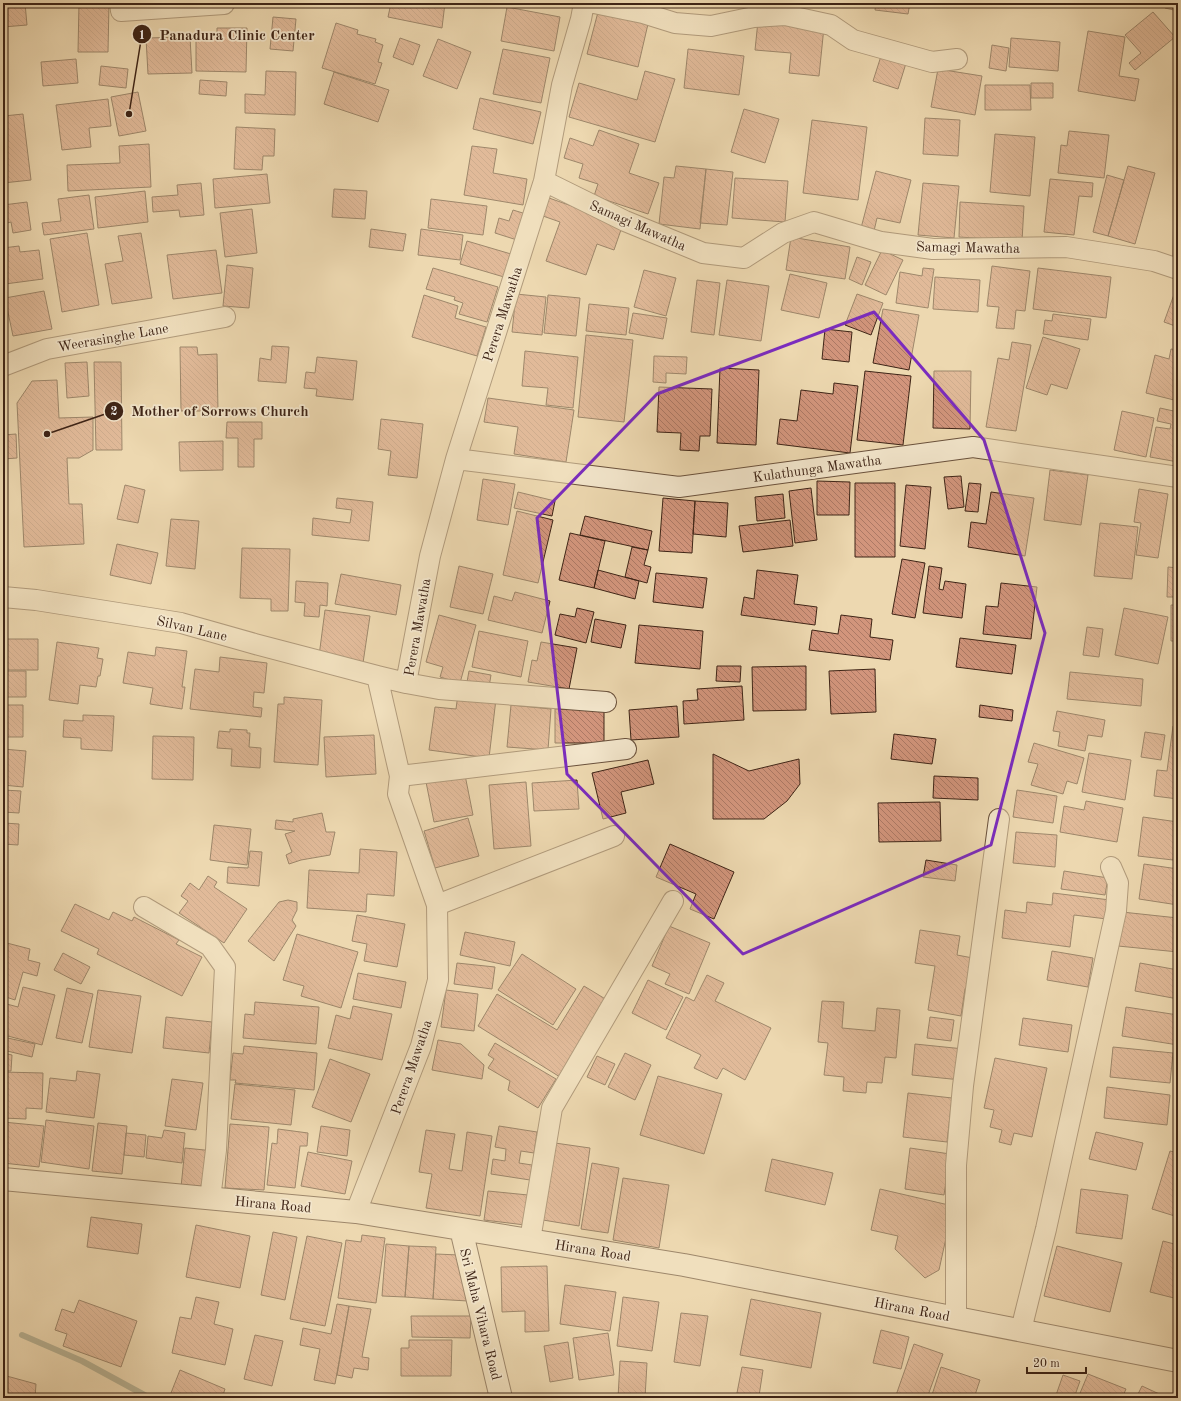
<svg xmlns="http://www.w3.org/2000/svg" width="1181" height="1401" font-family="'Old Standard TT',serif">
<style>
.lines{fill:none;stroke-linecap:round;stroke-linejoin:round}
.stream{stroke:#757f6c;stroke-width:6}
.building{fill:url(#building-back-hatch);stroke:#3e2416}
.street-casing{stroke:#6a513c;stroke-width:22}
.secondary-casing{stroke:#3e2416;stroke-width:24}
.street{stroke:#f3e6cc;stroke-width:20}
.secondary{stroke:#f3e6cc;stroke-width:22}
.marked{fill:none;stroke:#7b2cbf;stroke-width:3;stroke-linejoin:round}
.labels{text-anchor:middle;stroke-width:3.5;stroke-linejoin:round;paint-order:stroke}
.street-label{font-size:14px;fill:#3e2416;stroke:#f3e6cc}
.leader{fill:none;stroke:#3e2416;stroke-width:1.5}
.callout-dot{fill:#3e2416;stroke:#f3e6cc;stroke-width:1.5}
.mark-label{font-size:12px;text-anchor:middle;font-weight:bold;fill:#fff}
.callout-label{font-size:15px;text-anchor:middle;font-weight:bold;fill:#3e2416;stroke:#f3e6cc;stroke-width:3.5;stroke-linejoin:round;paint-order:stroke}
</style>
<defs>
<pattern id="building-back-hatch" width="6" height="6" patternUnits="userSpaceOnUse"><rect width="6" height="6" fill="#d2957c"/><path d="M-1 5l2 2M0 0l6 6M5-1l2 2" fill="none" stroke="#ac7965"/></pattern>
</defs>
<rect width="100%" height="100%" fill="#edd8b0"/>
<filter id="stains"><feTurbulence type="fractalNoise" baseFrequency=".005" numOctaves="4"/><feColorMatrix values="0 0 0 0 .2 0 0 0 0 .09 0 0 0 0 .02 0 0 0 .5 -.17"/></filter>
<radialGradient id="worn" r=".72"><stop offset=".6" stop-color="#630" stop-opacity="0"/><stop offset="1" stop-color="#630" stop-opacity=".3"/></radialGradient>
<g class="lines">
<path class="stream" d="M22 1335 82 1361 150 1398"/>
</g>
<path class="building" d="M3 3H25L27 25 3 27Z
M79 3H109L108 52H78Z
M391 3H445L442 28 388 17Z
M562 3H576L575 8 562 6Z
M827 3H865V6Z
M876 3H910L908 14 875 10Z
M1166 3H1178V11L1165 8Z
M507 7 560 17 554 51 501 41Z
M598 12 648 24 638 67 587 54Z
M1153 12 1175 37 1135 70 1129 63 1141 53 1125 35Z
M273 17 296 19 293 51 270 49Z
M758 21 824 27 819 76 789 73 791 53 755 50Z
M336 23 358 30 357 34 376 39 375 42 383 45 378 62 382 63 375 84 322 68Z
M217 28H247L246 72 196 71V37H217Z
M1088 31 1125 37 1119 76 1139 79 1135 101 1078 91Z
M190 37 192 73 148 74 146 38Z
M400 38 420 45 413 65 393 57Z
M1011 38 1060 42 1058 71 1009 67Z
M438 39 471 52 457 89 423 76Z
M992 45 1009 48 1006 71 989 68Z
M503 49 550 58 541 103 493 94Z
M688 49 744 56 739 95 684 88Z
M882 53 907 60 898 89 873 81Z
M76 59 78 83 43 86 41 62Z
M101 66 128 69 126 88 99 85Z
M938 69 982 76 975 115 931 107Z
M266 71 296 72 295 115 245 113V94L265 95Z
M645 71 675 79 655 142 569 117 579 83 637 100Z
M334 72 389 90 378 122 324 104Z
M200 80 227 82 226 96 199 94Z
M1031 83H1053V98H1031Z
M985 85H1030L1031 110H985Z
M138 92 146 131 119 136 111 97Z
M480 98 541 112 533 144 473 129Z
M108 99 111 126 89 128 91 147 62 150 56 105Z
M3 107 4 116 23 114 31 180 3 183Z
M744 109 779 119 765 163 731 152Z
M925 118 960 120 958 156 923 154Z
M812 120 867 127 858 200 803 193Z
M236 127 275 129 274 156H263L262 170 234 169Z
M599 130 639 144 629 173 659 183 648 214 594 196 598 184 579 178 583 164 564 158 570 138 593 146Z
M1069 131 1109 135 1104 178 1058 173 1061 145 1067 146Z
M995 134 1035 137 1030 196 990 192Z
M149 144 151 187 68 191 67 165 120 163 119 146Z
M472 146 497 149 493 173 527 179 523 205 464 195Z
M676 166 706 169 700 229 659 224 664 177 674 178Z
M1128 166 1155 173 1135 244 1108 236Z
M706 169 733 172 727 225 700 223Z
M876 171 911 180 900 223 877 218 874 231 861 228Z
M267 174 270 203 215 208 213 179Z
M1107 175 1124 180 1108 236 1093 232Z
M735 178 788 181 785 222 732 218Z
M1050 179 1093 183 1092 197 1079 196 1074 235 1044 232Z
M201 183 204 215 180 217 179 210 153 212 152 197 178 195 177 185Z
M923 183 959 186 954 238 918 235Z
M334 189 367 191 365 219 332 217Z
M145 191 148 222 98 228 95 197Z
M89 195 94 229 44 235 42 223 61 221 58 199Z
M549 198 623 224 614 250 597 244 586 275 546 261 560 222 543 216Z
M1174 198H1178V258L1173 257Z
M431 199 487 206 483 235 428 228Z
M27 202 31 230 13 233 11 222 3 224V205Z
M960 202 1024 206 1022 241 959 237Z
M252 209 257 253 225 257 220 213Z
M513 210 526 214 517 240 495 233 499 218 509 221Z
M371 229 406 234 403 251 369 247Z
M421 229 463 235 460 260 418 255Z
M87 233 99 305 62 312 50 239Z
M141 233 152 298 112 304 105 264 123 261 118 236Z
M791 237 850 247 845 279 786 270Z
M467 241 511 254 504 277 460 264Z
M19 246 20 252 39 250 43 279 5 284 3 269V248Z
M216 250 222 293 173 299 167 255Z
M882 250 903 260 886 295 865 285Z
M857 257 871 262 862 285 849 279Z
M227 265 253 268 249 308 223 306Z
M992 266 1030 271 1025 311 1016 310 1014 329 996 328 999 307 987 306Z
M433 268 498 287 487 322 459 314 463 303 454 300 455 297 426 289Z
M923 268 934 269 928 308 896 303 900 272 922 276Z
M1038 268 1111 277 1106 318 1033 309Z
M644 270 676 278 666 316 634 307Z
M790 274 827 283 819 318 781 310Z
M935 277 980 280 978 312 933 309Z
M697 280 720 283 714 335 691 332Z
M727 280 769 286 761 341 719 335Z
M1176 289 1178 290V327L1164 322Z
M44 291 52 329 13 336 5 298Z
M516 294 546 297 542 335 512 332Z
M857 294 883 303 871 335 845 325Z
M424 295 458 306 455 318 486 327 477 356 412 337Z
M548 295 580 298 576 336 544 333Z
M589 304 629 308 626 335 586 331Z
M883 309 919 315 909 370 873 363Z
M633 313 667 318 663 339 629 333Z
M1053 314 1091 319 1088 340 1043 334 1045 320 1052 321Z
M825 329 852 332 849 362 822 359Z
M586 335 633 340 624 422 578 417Z
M1043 337 1080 349 1067 389 1051 384 1047 395 1026 388Z
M1012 342 1031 345 1016 431 986 427 998 358 1009 360Z
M272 346 289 347 286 383 258 381 260 358 271 360Z
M180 347H197L198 355 217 354 218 411H181Z
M1171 349 1178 350V401L1146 393 1155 355 1169 359Z
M525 351 578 357 573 408 546 405 548 388 522 386Z
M654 356 687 357 686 374 666 373V383L653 382Z
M317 357 357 361 353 400 316 396 317 389 304 388 306 372 315 373Z
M87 362 89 396 67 398 65 363Z
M94 362H121L122 450H96Z
M720 368 759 370 756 445 717 443Z
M865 371 911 376 903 445 857 440Z
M934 371H971L970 429 933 428Z
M57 380 59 418 93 417V450L79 458H67L69 504H82L84 544 24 547 17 403 32 381Z
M834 383 858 386 850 453 777 444 780 419 797 421 801 390 833 394Z
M659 387 712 389 710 436H700L699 451 680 450 681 433 657 432Z
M488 398 574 410 566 462 514 454 518 427 484 422Z
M1160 408 1178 412V462L1150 457 1156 427 1170 429 1171 424 1157 421Z
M1122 411 1154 418 1146 457 1114 450Z
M381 419 423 424 417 478 388 475 391 451 378 449Z
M227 422H262V439H254V467H238V438H226Z
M16 434 17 458 3 459V435Z
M223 441V470L180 471 179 442Z
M1050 470 1088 475 1081 525 1044 520Z
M961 476 964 507 948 509 944 477Z
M483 479 515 484 508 525 477 520Z
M817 481 850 482 849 515H817Z
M855 483H895V557H855Z
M969 483 981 484 978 512 965 511Z
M125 485 145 490 138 523 117 519Z
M906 485 931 487 925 549 900 546Z
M811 488 817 540 795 543 789 491Z
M1139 489 1168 494 1158 558 1136 555 1141 523 1134 522Z
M518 492 555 501 552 516 514 508Z
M991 492 1034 498 1025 556 968 547 971 522 986 524Z
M783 494 785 518 757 521 755 497Z
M337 498 373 502 369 541 312 535 313 518 350 523 352 510 336 508Z
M663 498 695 501 692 553 659 551Z
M695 501 728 503 726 537 693 534Z
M517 511 553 520 538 583 503 575Z
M585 516 652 531 648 550 580 535Z
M171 519 199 521 195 569 166 566Z
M790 520 793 546 743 552 739 526Z
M1100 523 1138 527 1132 579 1094 576Z
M570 533 605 541 594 588 559 580Z
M117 544 158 553 151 584 110 575Z
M632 547 648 550 644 565 651 567 647 583 625 577Z
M242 548 290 549 288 611H271V599L240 598Z
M902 559 925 563 915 618 892 614Z
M459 566 493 574 483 614 450 607Z
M929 566 942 568 939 589 943 590 945 581 966 584 962 618 923 613Z
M1168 567 1178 568V597H1167Z
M598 570 639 581 635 599 594 588Z
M757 570 798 575 794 604 817 607 815 625 741 615 744 597 754 599Z
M656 573 707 578 703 608 653 602Z
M341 574 401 585 396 615 335 604Z
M296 581 328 583 327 606 320 605 319 617 304 616 305 603 295 602Z
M1001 583 1037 587 1031 639 983 634 986 606 998 607Z
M515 592 550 601 542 633 488 620 494 596 512 601Z
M1171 605H1178V641H1171Z
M577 608 594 612 586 643 555 635 560 614 575 617Z
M1124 608 1168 617 1158 664 1115 655Z
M325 610 370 616 363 663 319 656Z
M439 615 476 625 460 683 440 677 443 667 426 662Z
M841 615 872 619 870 637 893 640 890 660 809 650 812 630 838 634Z
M595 619 626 625 621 648 591 642Z
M639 625 703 631 700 669 635 663Z
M1087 627 1103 629 1099 657 1083 655Z
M479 631 528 641 521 677 472 667Z
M960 638 1016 645 1012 674 956 667Z
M4 639H38V670H4Z
M57 642 99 648 97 658 103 659 100 676H98L96 687 80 685 78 704 49 700Z
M541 642 577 648 569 689 528 682 532 660 537 661Z
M156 647 187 651 182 687H185L182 709 150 704 153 688 123 683 128 652 155 656Z
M220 657 267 663 264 693 254 692 253 707 262 708 261 717 190 709 195 669 219 672Z
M717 666H741L740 682 716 681Z
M806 666V710L753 711 752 667Z
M875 669 876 712 831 714 829 671Z
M3 671H26V697H3Z
M469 671 491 675 489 687 467 682Z
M1070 672 1143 679 1141 706 1067 699Z
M742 686 744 720 684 724 683 701 698 700 697 689Z
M458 694 496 699 489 758 429 750 435 707 456 709Z
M284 697 322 700 318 765 274 762 278 704H284Z
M3 705H23V737H3Z
M511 705 551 709 548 750 507 747Z
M980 705 1013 710 1012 721 979 717Z
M677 706 679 737 631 740 629 710Z
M555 709H604V743H555Z
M1057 711 1105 720 1102 737 1088 735 1085 751 1058 746 1060 732 1053 731Z
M83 715 114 716 112 751 81 749V738L63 737 64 720 83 721Z
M1173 726H1178V799L1154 796 1157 770 1167 771Z
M230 729 247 730V733H250L249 747 261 748 260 768 231 766 232 749 217 748 219 731 230 732Z
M1145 732 1165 735 1161 760 1141 757Z
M894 734 936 739 932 764 891 759Z
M374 735 376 774 326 777 324 737Z
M153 736 194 737 193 780 152 779Z
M1034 743 1084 758 1077 784 1067 781 1063 794 1031 785 1038 764 1028 762Z
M3 749 26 751 23 787 3 785Z
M1089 753 1131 760 1125 800 1082 792Z
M713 754 749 771 799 759 800 784 787 801 764 819H713Z
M648 760 654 784 621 792 626 813 603 819 592 773Z
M465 775 473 815 434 822 426 782Z
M934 776 978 778V800L933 798Z
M577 780 579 809 534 811 532 783Z
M526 782 531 846 494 849 489 785Z
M3 790 21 791 19 813 3 812Z
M1017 790 1057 796 1053 823 1013 817Z
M1086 801 1123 808 1117 842 1060 832 1064 806 1084 810Z
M940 802 941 841 879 842 878 803Z
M322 813 326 832H335L330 855 301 860 289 864 286 855 292 852 285 834 295 831 275 829 276 820 293 822V819Z
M3 815H4V823L19 824 18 845 3 844Z
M1143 817 1178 822 1173 860 1138 856Z
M468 818 479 856 435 868 424 831Z
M214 825 251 829 247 865 210 860Z
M1016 832 1057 835 1055 867 1013 863Z
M670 844 734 872 714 919 690 909 696 894 656 877Z
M360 849 397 852 394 896 367 894 366 912 307 908 309 870 359 873Z
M250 851 262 852 259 886 227 883 228 867 248 868Z
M926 860 957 865 955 881 923 877Z
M1144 864 1178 869V905L1139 899Z
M1064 871 1108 878 1105 895 1061 889Z
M208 876 217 882 214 887 247 909 224 943 179 913 188 901 181 896 190 883 199 890Z
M1053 893 1110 900 1107 919 1074 915 1070 947 1002 938 1005 910 1026 913 1027 902 1052 905Z
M288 900 297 902V910L292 920 296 926 274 961 248 941 279 902Z
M75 904 109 920 113 912 132 921 134 917 179 940 176 944 202 957 182 996 97 954 99 949 61 931Z
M1122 912 1178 918V952L1118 946Z
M357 915 405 924 397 967 364 961 367 944 352 941Z
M669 926 710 943 689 994 665 984 670 974 652 966Z
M920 930 960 936 957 955 978 959 973 990 965 989 961 1016 928 1010 935 966 915 963Z
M465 932 515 942 510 966 460 955Z
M297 934 358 952 341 1008 301 996 304 986 283 980Z
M3 942 30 949 28 960 40 963 37 976 23 972 15 1000 3 996Z
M1052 951 1093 958 1088 987 1047 980Z
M63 953 90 967 81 984 54 970Z
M522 954 576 989 553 1025 498 990Z
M457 963 495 967 492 989 454 984Z
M1140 963 1178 970V999L1135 991Z
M358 973 406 982 401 1008 353 999Z
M707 975 724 983 715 1001 771 1028 745 1080 723 1068 717 1079 694 1068 701 1055 666 1038 686 997 694 1001Z
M648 980 683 997 666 1030 632 1013Z
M584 986 607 1000 560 1077 478 1026 497 994 557 1030Z
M23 987 55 995 42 1045 4 1035 6 1027 3 1026V1003L18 1007Z
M67 988 93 994 82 1043 56 1038Z
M98 990 141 996 132 1053 89 1047Z
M446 990 478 994 474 1031 441 1027Z
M822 1001 844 1002 842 1028 875 1031 877 1008 900 1010 896 1058 885 1057 882 1083 867 1082 866 1093 843 1091 844 1077 824 1075 828 1043 818 1042Z
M255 1002 319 1007 316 1044 243 1038 245 1014 254 1015Z
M353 1006 392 1014 382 1060 328 1048 336 1015 350 1019Z
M1126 1007 1178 1015V1045L1122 1036Z
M166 1017 212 1022 209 1053 163 1048Z
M930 1017 954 1020 951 1041 927 1038Z
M1023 1018 1072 1025 1068 1052 1019 1045Z
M3 1037 35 1044 32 1057 3 1050Z
M438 1040 461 1044 484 1065 482 1079 432 1070Z
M495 1043 556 1079 538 1108 508 1090 510 1081 488 1068 494 1059 488 1055Z
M915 1044 964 1049 961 1080 912 1075Z
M244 1046 317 1053 314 1090 235 1083 236 1080H230L233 1053 243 1054Z
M1113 1047 1173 1053 1170 1083 1110 1077Z
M3 1053 12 1055 11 1071H3Z
M625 1053 651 1065 635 1100 608 1087Z
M597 1056 615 1064 605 1085 587 1077Z
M995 1058 1047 1068 1032 1137 1014 1133 1011 1145 999 1142 1002 1130 990 1127 994 1110 984 1108Z
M330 1059 370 1074 351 1122 312 1107Z
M77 1071 100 1074 94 1118 46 1112 50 1078 76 1081Z
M3 1072 43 1073 42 1109 26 1108V1119L3 1118Z
M658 1076 722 1094 704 1154 640 1135Z
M172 1079 203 1083 196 1130 165 1126Z
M235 1084 295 1090 291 1125 231 1119Z
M1107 1087 1170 1095 1167 1125 1104 1118Z
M908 1093 952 1098 947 1142 903 1137Z
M46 1120 94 1126 89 1169 41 1162Z
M3 1122 44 1126 39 1167 3 1163Z
M98 1123 127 1126 122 1174 92 1171Z
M230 1124 269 1127 264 1190 225 1188Z
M321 1126 350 1130 347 1156 317 1152Z
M499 1126 537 1132 534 1153 521 1151 519 1163 532 1165 530 1180 491 1174 493 1159 505 1161 506 1149 495 1147Z
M1178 1127V1141L1174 1140Z
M278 1129 308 1133 307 1146H300L295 1188 267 1185 272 1143 277 1144Z
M164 1130 185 1133 182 1163 146 1158 148 1136 162 1138Z
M426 1130 455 1134 449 1169 462 1171 467 1132 492 1136 480 1216 426 1208 432 1174 419 1172Z
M1096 1132 1143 1143 1136 1170 1089 1159Z
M126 1133 146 1135 144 1157 124 1155Z
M555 1143 590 1148 579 1226 543 1220Z
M185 1148 214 1151 210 1190 181 1187Z
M910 1148 950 1154 944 1195 905 1189Z
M1170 1151 1178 1153V1217L1152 1209Z
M308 1152 352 1161 345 1194 301 1186Z
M772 1159 833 1173 825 1205 765 1191Z
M592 1163 619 1168 608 1233 581 1229Z
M623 1178 669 1185 659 1248 613 1240Z
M880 1189 953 1206 939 1270 925 1278 895 1249 898 1236 871 1230Z
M1081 1189 1128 1195 1122 1239 1076 1233Z
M488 1191 528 1195 525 1225 484 1220Z
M91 1217 142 1224 138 1254 87 1247Z
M196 1225 250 1236 240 1288 186 1277Z
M273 1232 297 1237 285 1300 261 1295Z
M362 1235 385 1238 376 1303 338 1298 346 1240 361 1242Z
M307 1236 342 1243 325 1326 290 1319Z
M1163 1241 1178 1245V1299L1150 1292Z
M386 1244 409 1246 405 1297 382 1296Z
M409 1246 436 1247 433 1299 405 1297Z
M1057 1246 1122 1263 1110 1312 1044 1296Z
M436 1254 459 1255 468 1301 433 1299Z
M547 1266 549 1331 525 1332V1311L502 1312 501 1267Z
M565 1285 616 1292 610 1331 560 1324Z
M196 1297 219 1302 214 1324 233 1329 225 1365 172 1353 180 1317 191 1319Z
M623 1297 659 1302 652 1351 617 1346Z
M751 1299 821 1313 811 1368 740 1355Z
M79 1300 137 1321 121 1367 63 1346 67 1334 55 1330 62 1309 74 1313Z
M337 1304 349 1306 335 1384 314 1380 320 1349 300 1345 303 1328 331 1334Z
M349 1306 371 1309 362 1357 369 1358 368 1370 354 1368 352 1378 337 1375Z
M681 1313 708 1316 700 1366 674 1362Z
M411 1316H471L470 1338 412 1337Z
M881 1330 909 1337 901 1369 873 1363Z
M608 1333 614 1375 579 1380 573 1338Z
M255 1335 283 1341 272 1386 244 1379Z
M409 1340H452L451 1376H401V1348H409Z
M568 1342 573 1378 550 1382 544 1346Z
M914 1344 943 1354 927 1398H895Z
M620 1361 647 1363 645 1398H618Z
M742 1367 763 1370 759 1396 771 1398H736Z
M941 1367 980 1380 974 1398H931Z
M180 1370 225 1389 222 1398H169Z
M1088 1374 1126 1389 1122 1398H1078Z
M3 1375 36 1384 35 1398H3Z
M1063 1375 1080 1381 1074 1398H1055Z
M1142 1386 1168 1398H1136Z
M475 1395V1398H451Z"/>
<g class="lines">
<defs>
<path id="street" d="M120 3 121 11 224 4
M594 3 643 13 675 23 711 26 754 17 785 15 831 25 853 40 932 62 957 59
M544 181 625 221 703 253 744 258 783 233 814 222 881 242 933 249 1066 247 1154 261 1178 269
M3 366 47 349 225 317
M456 459 679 487 973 447 1178 477
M3 597 36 600 181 623 255 644 377 676
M406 683 439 689 606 702
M400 776 626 749
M437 905 614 836
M144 907 210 946 225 967 216 1150 210 1199
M356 1212 421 1046 438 980 437 905 398 794 400 776 377 676 406 683 430 556 456 459 544 181 562 85 581 19 584 3
M530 1240 552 1108 673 901
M956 1317V1165L963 1086 999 819
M1021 1330 1046 1229 1116 911 1118 883 1111 867"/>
<path id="secondary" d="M3 1179 356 1212 684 1265 1178 1361
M461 1229 501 1398"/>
</defs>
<use href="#street" class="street-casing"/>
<use href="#secondary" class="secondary-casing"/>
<use href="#street" class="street"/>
<use href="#secondary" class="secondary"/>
</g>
<path d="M0 0H1181V1401H0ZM874 312 984 440 1045 633 991 845 743 954 567 774 537 518 657 394Z" fill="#edd8b0" fill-opacity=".55" fill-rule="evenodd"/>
<path class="marked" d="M874 312 984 440 1045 633 991 845 743 954 567 774 537 518 657 394Z"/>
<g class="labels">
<g class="street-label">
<text transform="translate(638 225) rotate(24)" y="5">Samagi Mawatha</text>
<text transform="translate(968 247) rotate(1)" y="5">Samagi Mawatha</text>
<text transform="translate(502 314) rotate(-72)" y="5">Perera Mawatha</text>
<text transform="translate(113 337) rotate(-10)" y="5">Weerasinghe Lane</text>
<text transform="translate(817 468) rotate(-8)" y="5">Kulathunga Mawatha</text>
<text transform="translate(417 627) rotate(-80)" y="5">Perera Mawatha</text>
<text transform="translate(192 628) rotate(13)" y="5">Silvan Lane</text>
<text transform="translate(411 1067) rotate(-71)" y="5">Perera Mawatha</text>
<text transform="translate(273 1204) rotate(5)" y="5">Hirana Road</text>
<text transform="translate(593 1250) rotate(9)" y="5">Hirana Road</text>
<text transform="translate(912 1309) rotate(11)" y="5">Hirana Road</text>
<text transform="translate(481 1314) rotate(76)" y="5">Sri Maha Vihara Road</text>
</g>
</g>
<path class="leader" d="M129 114L142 34M47 434L114 411"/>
<g class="callout-dot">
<circle cx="129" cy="114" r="4"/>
<circle cx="47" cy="434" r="4"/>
<circle cx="142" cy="34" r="10"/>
<circle cx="114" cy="411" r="10"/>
</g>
<g class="mark-label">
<text x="142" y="39">1</text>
<text x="114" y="415">2</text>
</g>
<g class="callout-label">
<text x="237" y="40">Panadura Clinic Center</text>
<text x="220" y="416">Mother of Sorrows Church</text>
</g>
<rect width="1181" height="1401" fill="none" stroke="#edd8b0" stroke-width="16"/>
<rect x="4" y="4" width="1173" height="1393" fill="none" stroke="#3e2416" stroke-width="2"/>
<rect x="8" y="8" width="1165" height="1385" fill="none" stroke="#3e2416"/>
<path d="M1027 1367v6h59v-6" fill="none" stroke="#3e2416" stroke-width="2"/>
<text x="1033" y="1367" font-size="12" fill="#3e2416" stroke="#f3e6cc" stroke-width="3" paint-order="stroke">20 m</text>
<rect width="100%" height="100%" filter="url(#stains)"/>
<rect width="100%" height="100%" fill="url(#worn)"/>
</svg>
